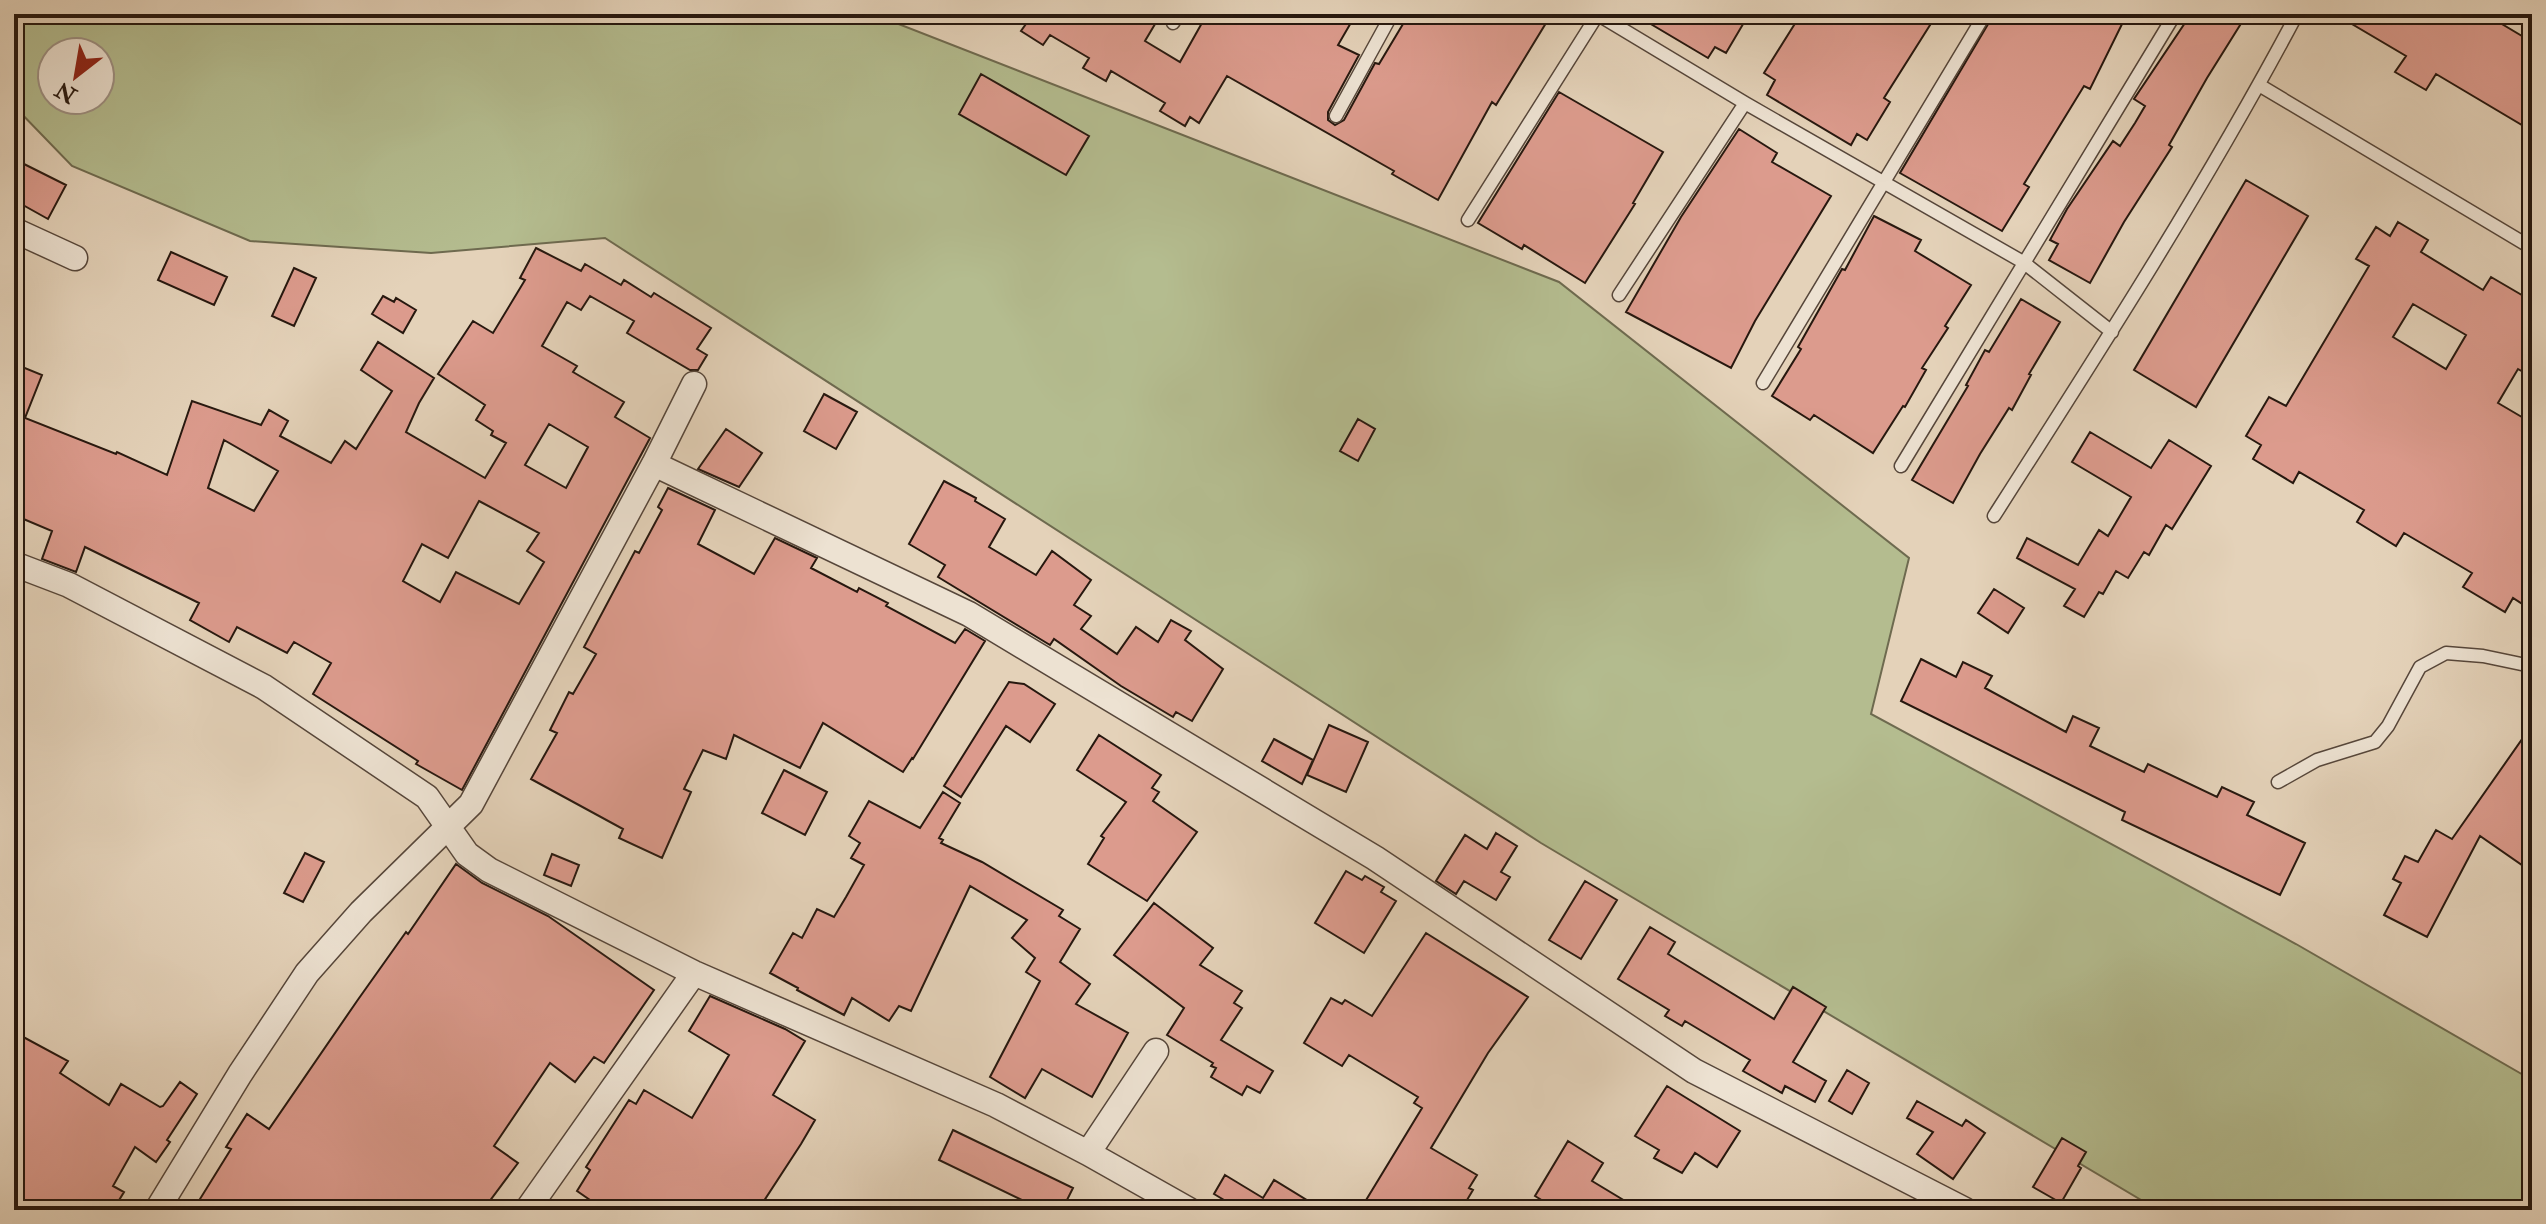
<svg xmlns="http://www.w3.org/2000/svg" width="2546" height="1224" font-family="'IM FELL Double Pica',serif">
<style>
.green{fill:#b4bc8f;stroke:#6e6a4f;stroke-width:2;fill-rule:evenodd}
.building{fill:#dc9b8d;stroke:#27180f;stroke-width:2;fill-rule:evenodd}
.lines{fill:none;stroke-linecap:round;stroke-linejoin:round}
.service-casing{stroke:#56463a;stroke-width:15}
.minor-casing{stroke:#56463a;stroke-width:27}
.service{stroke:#ede2d2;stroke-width:12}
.minor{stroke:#ede2d2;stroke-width:24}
</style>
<rect width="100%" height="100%" fill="#e4d2b9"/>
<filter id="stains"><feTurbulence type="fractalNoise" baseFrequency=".0025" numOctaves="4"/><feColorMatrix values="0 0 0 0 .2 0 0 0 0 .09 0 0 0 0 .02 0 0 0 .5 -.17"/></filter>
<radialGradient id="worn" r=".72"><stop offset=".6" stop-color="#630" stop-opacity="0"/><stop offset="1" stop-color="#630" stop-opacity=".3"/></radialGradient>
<path class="green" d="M14 14H873L1559 282 1909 558 1871 714 2296 944 2532 1080V1210H2158L1541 843 605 238 431 253 250 241 72 166 14 106ZM52 52H100V100H52Z"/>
<path class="building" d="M1016 14H1161L1145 41 1180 62 1207 14H1356L1338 45 1359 55 1328 112V120L1335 125 1344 120 1375 63 1379 64 1409 14H1530L1546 23 1496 105 1492 102 1438 200 1392 174 1394 171 1227 76 1199 123 1190 117 1185 126 1160 111 1165 103 1111 71 1106 81 1083 68 1089 58 1050 35 1043 45 1021 31 1028 21Z
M1634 14H1749L1726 53 1715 47 1708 58Z
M1801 14H1937L1884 98 1890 102 1867 140 1857 134 1851 145 1767 95 1775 80 1764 73Z
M1994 14H2127L2090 89 2084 86 2024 184 2029 187 2002 231 1900 173Z
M2191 14H2247L2207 78 2169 145 2172 147 2124 222 2090 283 2049 260 2058 244 2050 240 2067 209 2113 141 2120 146 2135 123 2145 106 2134 99Z
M2335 14H2485L2532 42V131L2436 74 2426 90 2395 72 2406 56Z
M981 74 1089 136 1066 175 959 114Z
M1559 92 1663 152 1633 203 1635 204 1585 283 1524 245 1522 249 1478 223Z
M1739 129 1777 153 1772 162 1831 196 1755 321 1731 368 1626 312 1681 217Z
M14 159 66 185 48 219 14 200Z
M2246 180 2308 216 2196 407 2134 370Z
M1874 216 1921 240 1915 251 1971 285 1945 326 1948 328 1922 368 1926 370 1905 407 1903 406 1873 453 1814 415 1810 420 1772 396 1801 349 1798 347 1842 269 1845 270Z
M2398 222 2428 240 2421 252 2483 290 2491 277 2532 301V377L2518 369 2498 403 2532 423V592L2524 605 2513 598 2505 612 2463 587 2472 573 2404 533 2396 546 2357 522 2364 510 2299 472 2293 483 2253 459 2261 445 2246 436 2269 397 2286 406 2369 266 2356 259 2376 227 2390 236ZM2413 304 2466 335 2446 369 2393 337Z
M536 248 581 271 585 264 621 285 624 280 651 297 654 293 711 328 697 349 707 355 698 370H690L627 333 634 321 590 296 581 310 567 302 542 346 577 366 573 372 624 402 615 417 650 438 462 790 416 764 418 761 313 694 331 663 294 642 287 653 237 627 229 642 190 620 199 603 85 547 76 572 42 559 52 531 14 515V381L20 366 42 375 25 418 116 454 117 452 167 475 192 401 261 425 269 410 288 421 280 436 331 463 345 441 356 449 392 391 361 370 378 342 434 378 419 403 406 432 485 478 506 443 491 435 493 431 476 420 485 405 438 374 473 321 493 333 525 280 520 278ZM549 424 588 447 566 488 525 465ZM224 440 278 471 254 511 208 488ZM479 501 539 533 527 551 544 562 519 604 456 572 440 602 403 581 422 544 448 558Z
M171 252 227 277 214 305 158 280Z
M294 268 316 278 294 326 272 316Z
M383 296 394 302 396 298 416 310 403 333 372 314Z
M2021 299 2060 322 2029 374 2031 375 2012 410 2009 408 1980 454 1953 503 1912 480 1968 386 1966 385 1985 350 1989 352Z
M824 394 857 412 836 449 804 431Z
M1358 419 1375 429 1358 461 1340 451Z
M726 429 762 453 739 487 698 469Z
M2090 432 2151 468 2169 440 2211 466 2172 529 2166 525 2149 555 2144 552 2128 578 2116 571 2103 594 2099 592 2084 617 2064 606 2075 589 2017 558 2027 538 2078 565 2099 530 2108 536 2131 497 2072 462Z
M944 481 976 498 975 501 1005 519 989 547 1036 575 1052 551 1091 580 1074 605 1091 616 1081 629 1117 654 1136 627 1158 642 1171 620 1191 631 1185 640 1223 669 1192 721 1176 712 1173 717 1121 686 1054 639 1050 645 938 577 945 565 909 544Z
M668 488 715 510 698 544 754 574 775 538 817 558 811 568 857 592 859 588 888 603 886 606 955 643 965 629 985 641 913 759 912 758 903 772 823 723 800 768 734 735 726 759 703 750 684 789 691 792 662 858 619 838 623 829 531 779 557 733 550 730 569 692 573 694 596 654 584 647 635 551 639 553 662 510 658 507Z
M1994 589 2024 608 2008 633 1978 613Z
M1921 659 1956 677 1963 662 1992 676 1985 688 2066 732 2073 716 2099 728 2090 746 2144 772 2148 764 2217 797 2222 787 2254 802 2247 815 2305 843 2280 895 2122 820 2125 812 1901 701Z
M1009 682 1024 684 1055 704 1030 742 1006 726 961 797 944 786Z
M1329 725 1368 742 1346 792 1307 775Z
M2532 725V872L2480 836 2427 937 2384 915 2401 883 2393 879 2405 856 2418 862 2436 830 2452 839Z
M1099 735 1161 775 1152 788 1159 792 1153 801 1197 832 1147 901 1088 864 1104 838 1101 836 1126 802 1077 770Z
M1274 739 1313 760 1302 784 1262 761Z
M784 770 827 792 805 835 762 813Z
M943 792 960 803 939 838 943 840 941 843 982 862 1063 910 1059 916 1080 929 1060 962 1090 984 1076 1004 1128 1033 1092 1097 1042 1069 1025 1098 990 1077 1040 981 1026 972 1035 958 1012 938 1027 920 970 886 911 1011 899 1006 889 1021 852 998 844 1015 797 990 798 988 770 973 793 933 802 938 817 909 834 917 846 897 864 865 851 858 860 843 849 836 869 801 920 828Z
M1496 833 1517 846 1501 872 1510 877 1496 900 1464 881 1456 894 1436 881 1465 835 1487 849Z
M305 853 324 862 303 902 284 893Z
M552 854 579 865 571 886 544 875Z
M456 864 482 883 548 916 654 990 604 1063 594 1057 575 1082 550 1063 494 1146 518 1163 483 1210H199L204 1201 200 1199 231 1149 226 1147 247 1114 269 1129 357 1001 406 932 408 934Z
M1346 871 1362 880 1365 876 1384 887 1381 892 1396 901 1364 953 1315 923Z
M1585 881 1617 900 1581 959 1549 940Z
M1154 903 1213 948 1200 965 1242 991 1234 1003 1242 1008 1221 1040 1273 1071 1260 1093 1247 1086 1242 1095 1211 1077 1216 1068 1211 1066 1213 1063 1167 1035 1184 1008 1114 955Z
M1650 927 1675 942 1668 954 1774 1019 1793 987 1826 1007 1793 1062 1826 1081 1815 1102 1785 1086 1782 1093 1743 1071 1750 1060 1685 1021 1682 1026 1665 1016 1669 1010 1618 979Z
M1426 933 1528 997 1488 1053 1431 1148 1477 1175 1469 1188 1473 1190 1461 1210H1360L1422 1108 1414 1103 1418 1097 1349 1055 1342 1066 1304 1043 1331 998 1342 1004 1345 1000 1372 1016Z
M710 996 785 1029 805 1041 773 1095 815 1120 801 1144 758 1210H583L590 1200 577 1191 590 1170 586 1167 629 1100 636 1104 644 1090 692 1118 729 1055 689 1031Z
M14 1032 68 1061 60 1073 109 1105 121 1084 160 1107 163 1106 180 1082 197 1094 167 1140 170 1142 156 1162 135 1147 113 1186 124 1192 113 1210H14Z
M1847 1070 1869 1083 1852 1114 1829 1101Z
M1667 1086 1740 1131 1717 1167 1695 1153 1682 1173 1654 1158 1659 1150 1635 1136Z
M1917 1101 1962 1126 1966 1120 1985 1133 1953 1179 1917 1154 1933 1132 1907 1118Z
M953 1130 1073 1188 1062 1210H1024L1028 1203 939 1160Z
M2062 1138 2086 1152 2078 1166 2081 1168 2061 1203 2033 1187Z
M1568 1141 1603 1163 1592 1181 1640 1210H1558L1535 1196Z
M1225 1175 1263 1198 1274 1180 1323 1210H1241L1214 1194Z"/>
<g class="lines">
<defs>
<path id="service" d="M1597 14 1745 103 2023 262 2112 332
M1173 23 1179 14
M2259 85 2532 248
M1336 116 1392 14
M1468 220 1598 14
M1619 295 1745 103
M1763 383 1985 14
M1901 466 2175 14
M1994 516C2099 352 2205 187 2297 14
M2278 782 2317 760 2375 742 2388 726 2420 667 2446 653 2483 656 2526 665 2532 660"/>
<path id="minor" d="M14 230 75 258
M654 464 969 614 1375 858 1694 1071 1965 1210
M14 564 69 585 264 687 427 797 467 854 489 870 694 973 996 1105 1088 1153 1189 1210
M1088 1153 1156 1051
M157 1210 240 1074 307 973 361 912 471 804 654 464 694 384
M527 1210 694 973"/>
</defs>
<use href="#service" class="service-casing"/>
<use href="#minor" class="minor-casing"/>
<use href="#service" class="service"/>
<use href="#minor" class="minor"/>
</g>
<rect width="2546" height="1224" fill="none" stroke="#e4d2b9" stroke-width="48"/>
<rect x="16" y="16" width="2514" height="1192" fill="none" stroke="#27180f" stroke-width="4"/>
<rect x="24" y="24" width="2498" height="1176" fill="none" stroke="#27180f" stroke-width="2"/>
<g transform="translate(76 76) rotate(211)"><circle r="38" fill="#ede2d2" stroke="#9e9184" stroke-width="2"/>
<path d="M0-6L14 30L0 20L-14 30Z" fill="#8f2418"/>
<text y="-12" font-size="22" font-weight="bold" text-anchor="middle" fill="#27180f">N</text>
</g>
<rect width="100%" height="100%" filter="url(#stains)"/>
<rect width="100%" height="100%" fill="url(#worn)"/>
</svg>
